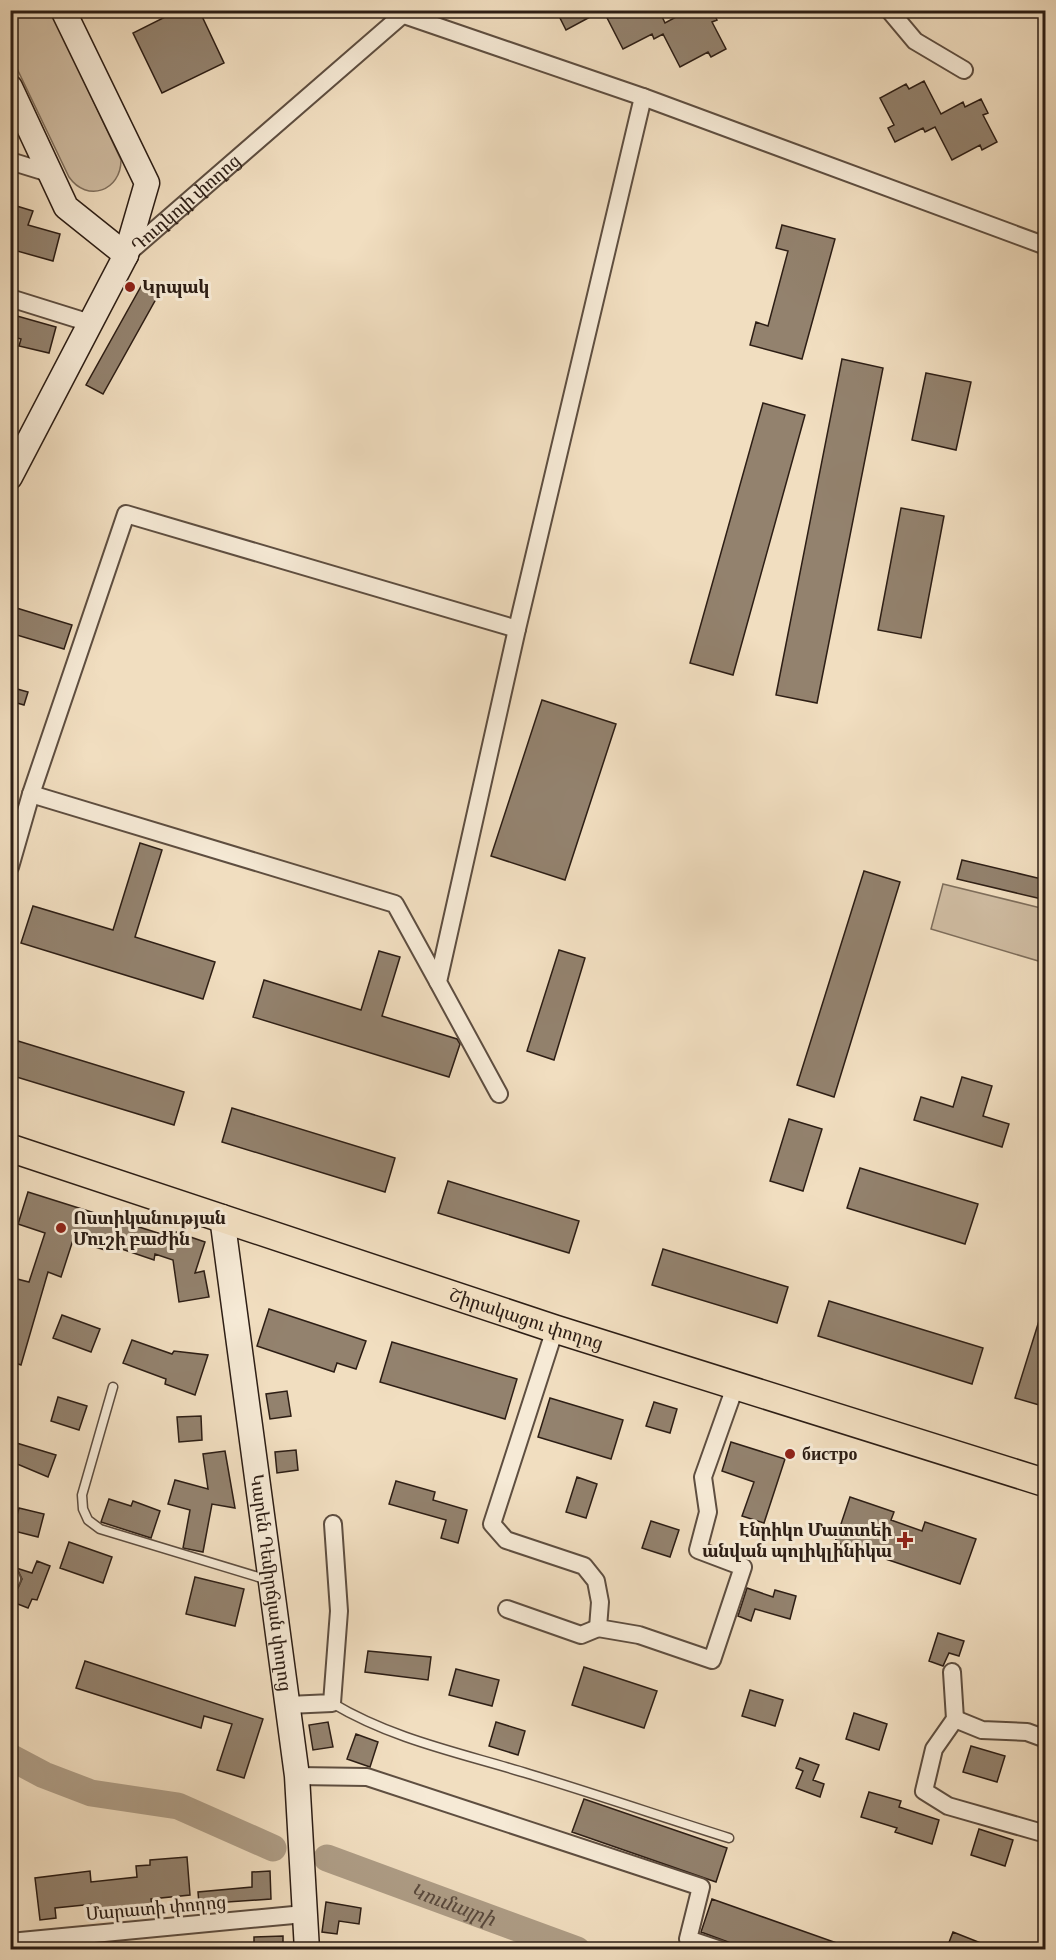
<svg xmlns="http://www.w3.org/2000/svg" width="1056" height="1960" font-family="'IM FELL Great Primer','Noto Serif Armenian',serif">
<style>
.green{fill:#d0bda3;stroke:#7e6e5c;stroke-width:1.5}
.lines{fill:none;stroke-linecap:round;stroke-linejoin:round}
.river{stroke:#ae9d86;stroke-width:27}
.building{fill:#93826e;stroke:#2d1e15;stroke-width:1.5}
.lane-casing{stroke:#5e4e40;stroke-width:11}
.street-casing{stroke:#5e4e40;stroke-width:20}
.secondary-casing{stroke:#2d1e15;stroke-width:27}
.primary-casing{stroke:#2d1e15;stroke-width:30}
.lane{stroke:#f6ead6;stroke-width:8}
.street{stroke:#f6ead6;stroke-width:16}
.secondary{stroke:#f6ead6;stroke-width:24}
.primary{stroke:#f1dec0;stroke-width:27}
.poi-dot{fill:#8f2418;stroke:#f6ead6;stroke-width:2}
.labels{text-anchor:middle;stroke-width:6;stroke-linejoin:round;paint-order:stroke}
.street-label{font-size:18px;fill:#2d1e15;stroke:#f6ead6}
.poi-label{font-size:18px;font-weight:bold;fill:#2d1e15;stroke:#f6ead6;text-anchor:start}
.water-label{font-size:20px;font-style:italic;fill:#5a4a3d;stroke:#f6ead6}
</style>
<rect width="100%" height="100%" fill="#f1dec0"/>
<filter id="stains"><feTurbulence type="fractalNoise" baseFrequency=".00333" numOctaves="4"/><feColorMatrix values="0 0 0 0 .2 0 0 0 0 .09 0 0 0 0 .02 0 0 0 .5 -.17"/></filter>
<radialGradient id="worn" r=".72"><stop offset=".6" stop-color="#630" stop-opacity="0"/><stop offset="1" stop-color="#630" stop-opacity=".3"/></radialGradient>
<path class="green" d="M11 11H51L121 160C121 191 87 203 69 177L11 56Z
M943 884 1045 909V963L931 929Z"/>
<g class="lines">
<g class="river">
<path d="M10 1757 44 1775 91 1793 178 1806 273 1848"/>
<path id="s1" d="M327 1858 577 1950"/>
</g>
</g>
<path class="building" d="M179 10H199L224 63 162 93 133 33Z
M570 10H603L566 30 559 16Z
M603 10H659L665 23 689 10H712L717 20 712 22 726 49 711 57 708 52 680 67 663 34 654 39 652 34 623 49Z
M924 81 941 114 963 102 965 107 981 99 988 113 983 115 997 142 982 150 980 145 952 160 935 127 925 132 923 128 895 142 888 128 894 125 880 98 906 84 909 89Z
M10 204 33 211 28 225 60 234 53 261 10 249Z
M782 225 835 239 802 359 750 345 756 322 768 326 788 251 776 248Z
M144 281 161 290 103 394 86 385Z
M10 314 56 327 49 353 19 346 21 339 10 336Z
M842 359 883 368 817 703 776 695Z
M926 373 971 382 956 450 912 440Z
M763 403 805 415 733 675 690 663Z
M901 508 944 516 921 638 878 630Z
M10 606 72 625 64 649 10 633Z
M10 687 28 692 24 705 10 701Z
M542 700 616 724 565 880 491 856Z
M140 843 162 850 135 937 215 962 203 999 21 943 33 906 113 930Z
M962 860 1046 880V900L957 879Z
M864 871 900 882 834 1097 797 1085Z
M559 950 585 958 554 1060 527 1051Z
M379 951 400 957 382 1016 457 1039 460 1044 449 1077 253 1017 264 980 361 1010Z
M18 1041 184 1092 174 1125 10 1075Z
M962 1077 992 1086 983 1116 1009 1124 1002 1147 914 1120 921 1097 953 1107Z
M232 1108 395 1158 385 1192 222 1142Z
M789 1119 822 1129 803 1191 770 1181Z
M860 1168 978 1204 965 1244 847 1208Z
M448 1181 579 1221 569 1253 438 1213Z
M28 1192 174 1238 176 1232 205 1242 195 1273 204 1271 209 1297 179 1302 173 1260 155 1254 154 1260 107 1244 105 1250 73 1240 61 1277 48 1272 21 1365 10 1361V1302L17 1279 29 1282 45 1233 18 1224Z
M663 1249 788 1287 777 1323 652 1285Z
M829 1301 983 1348 972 1384 818 1336Z
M1043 1308 1046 1309V1407L1015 1398Z
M269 1309 366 1341 356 1369 337 1363 334 1372 257 1346Z
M62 1315 100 1329 91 1352 53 1338Z
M132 1340 172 1354 174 1351 208 1355 195 1395 165 1384 166 1379 123 1363Z
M392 1342 517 1379 505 1419 380 1382Z
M287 1391 291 1416 270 1419 266 1394Z
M58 1397 87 1406 79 1430 51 1421Z
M550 1398 623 1420 611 1459 538 1437Z
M654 1402 677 1409 670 1433 646 1426Z
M201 1416 202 1440 179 1442 177 1417Z
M10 1441 56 1455 48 1477 10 1461Z
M731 1442 785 1459 764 1523 742 1516 754 1482 722 1471Z
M296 1450 298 1470 277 1473 275 1452Z
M225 1451 235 1508 212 1504 203 1552 183 1548 190 1510 168 1504 175 1480 208 1489 203 1454Z
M577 1477 597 1484 586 1518 566 1512Z
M396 1481 435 1492 433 1500 467 1510 458 1543 441 1538 446 1520 389 1504Z
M850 1497 894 1512 891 1520 922 1531 925 1522 976 1539 960 1584 835 1542Z
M109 1499 131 1506 133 1501 160 1511 151 1538 101 1522Z
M19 1508 44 1514 38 1537 10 1530V1517L16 1519Z
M651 1521 679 1530 670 1557 642 1548Z
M69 1542 112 1557 103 1583 60 1568Z
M37 1561 50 1566 37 1600 32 1599 28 1608 10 1601V1592L18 1588 22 1579 18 1571 10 1569V1566L32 1573Z
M195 1577 244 1589 235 1626 186 1614Z
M747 1588 773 1597 775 1590 796 1596 790 1619 755 1609 751 1621 738 1616Z
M938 1633 964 1641 959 1656 949 1653 943 1666 929 1661Z
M368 1651 431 1657 428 1680 365 1672Z
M85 1661 263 1719 244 1778 217 1770 232 1724 204 1716 201 1728 76 1688Z
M584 1667 657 1691 644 1728 572 1705Z
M456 1669 499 1680 492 1706 449 1695Z
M750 1690 783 1700 775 1726 742 1716Z
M854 1713 887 1724 879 1750 846 1739Z
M328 1722 333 1747 313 1750 309 1725Z
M496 1722 525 1731 518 1755 489 1746Z
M356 1734 378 1742 370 1767 347 1759Z
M971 1746 1005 1756 997 1782 963 1772Z
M800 1758 819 1765 813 1780 824 1784 820 1797 796 1788 803 1771 796 1768Z
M869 1792 901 1801 899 1807 939 1820 932 1844 895 1832 897 1828 861 1817Z
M584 1799 727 1848 716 1882 572 1832Z
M979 1829 1013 1840 1005 1866 971 1855Z
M187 1857 190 1895 151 1899 152 1909 95 1914 94 1904 55 1908 56 1918 40 1920 35 1878 90 1871 91 1882 137 1877 136 1866 150 1865V1860Z
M270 1871 271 1899 199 1904 198 1892 252 1887V1872Z
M712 1899 851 1948V1950H749L728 1942 701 1932Z
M326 1902 361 1908 359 1924 339 1921 337 1934 322 1932Z
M953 1932 996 1949V1950H946Z
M283 1936V1950H254V1937Z"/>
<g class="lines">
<defs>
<path id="lane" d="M113 1387 82 1495 83 1509 88 1520 100 1529 268 1580
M332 1703C394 1740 461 1753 529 1774 596 1794 662 1817 729 1838"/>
<g id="street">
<path d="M889 10 915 41 964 70"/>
<path d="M404 15 643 97 1046 246"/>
<path d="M10 161 49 173"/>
<path id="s2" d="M127 254 408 10"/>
<path d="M10 298 90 323"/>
<path d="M31 794 395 904 438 982"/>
<path d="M10 867 31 794 126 514 517 629"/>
<path d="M499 1094 438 982 517 629 643 97"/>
<path d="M555 1329 492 1524 506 1540 584 1566 596 1581 600 1602 598 1628 639 1635 712 1660 743 1567 698 1550 708 1512 703 1477 735 1387"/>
<path d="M10 1582 12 1579"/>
<path d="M507 1609 581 1635 598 1628"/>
<path d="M952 1672 955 1719 934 1749 924 1791 948 1806 1046 1834"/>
<path d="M288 1705 332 1703 339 1611 333 1524"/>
<path d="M955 1719 982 1730 1027 1732 1046 1739"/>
<path d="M297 1776 367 1777 701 1887 688 1939 721 1950"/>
<path d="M10 1942 304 1914"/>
</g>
<g id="secondary">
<path d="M10 87 66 207 126 255"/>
<path d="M10 477 126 255 147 183 63 10"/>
<path id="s3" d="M222 1217 297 1776 307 1950"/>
</g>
<g id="primary">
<path id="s4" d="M10 1148 555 1329 1046 1483"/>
</g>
</defs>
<use href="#lane" class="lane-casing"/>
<use href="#street" class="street-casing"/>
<use href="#secondary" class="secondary-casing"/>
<use href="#primary" class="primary-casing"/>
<use href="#lane" class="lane"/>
<use href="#street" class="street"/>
<use href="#secondary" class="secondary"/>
<use href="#primary" class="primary"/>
</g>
<g class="poi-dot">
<circle cx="130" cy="287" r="6"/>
<circle cx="61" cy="1228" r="6"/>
<circle cx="790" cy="1454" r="6"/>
<path d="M902 1531h6v6h6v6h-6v6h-6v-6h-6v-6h6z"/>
</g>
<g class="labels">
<g class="street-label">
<text dy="6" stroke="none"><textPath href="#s2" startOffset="78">Դուդկոյի փողոց</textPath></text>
<text dy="6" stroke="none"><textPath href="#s4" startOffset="544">Շիրակացու փողոց</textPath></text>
<text dy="6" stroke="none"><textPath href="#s3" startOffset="369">Կարեն Դեմիրճյան փողոց</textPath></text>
<text transform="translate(156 1908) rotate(-5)" y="6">Մարատի փողոց</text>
</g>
<g class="poi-label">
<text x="142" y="293">Կրպակ</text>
<text x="73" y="1224">Ոստիկանության<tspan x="73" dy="21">Մուշի բաժին</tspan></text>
<text x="802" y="1460">бистро</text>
<text x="892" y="1536" text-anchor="end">Էնրիկո Մատտեի<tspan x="892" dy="21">անվան պոլիկլինիկա</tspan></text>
</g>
<g class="water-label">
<text dy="7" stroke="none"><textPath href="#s1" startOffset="134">Կումայրի</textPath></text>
</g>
</g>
<rect width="1056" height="1960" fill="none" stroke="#f1dec0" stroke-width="36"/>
<rect x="12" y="12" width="1032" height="1936" fill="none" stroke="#2d1e15" stroke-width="3"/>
<rect x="18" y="18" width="1020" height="1924" fill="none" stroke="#2d1e15" stroke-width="1.5"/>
<rect width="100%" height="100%" filter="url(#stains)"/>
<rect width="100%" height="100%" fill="url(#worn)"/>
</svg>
